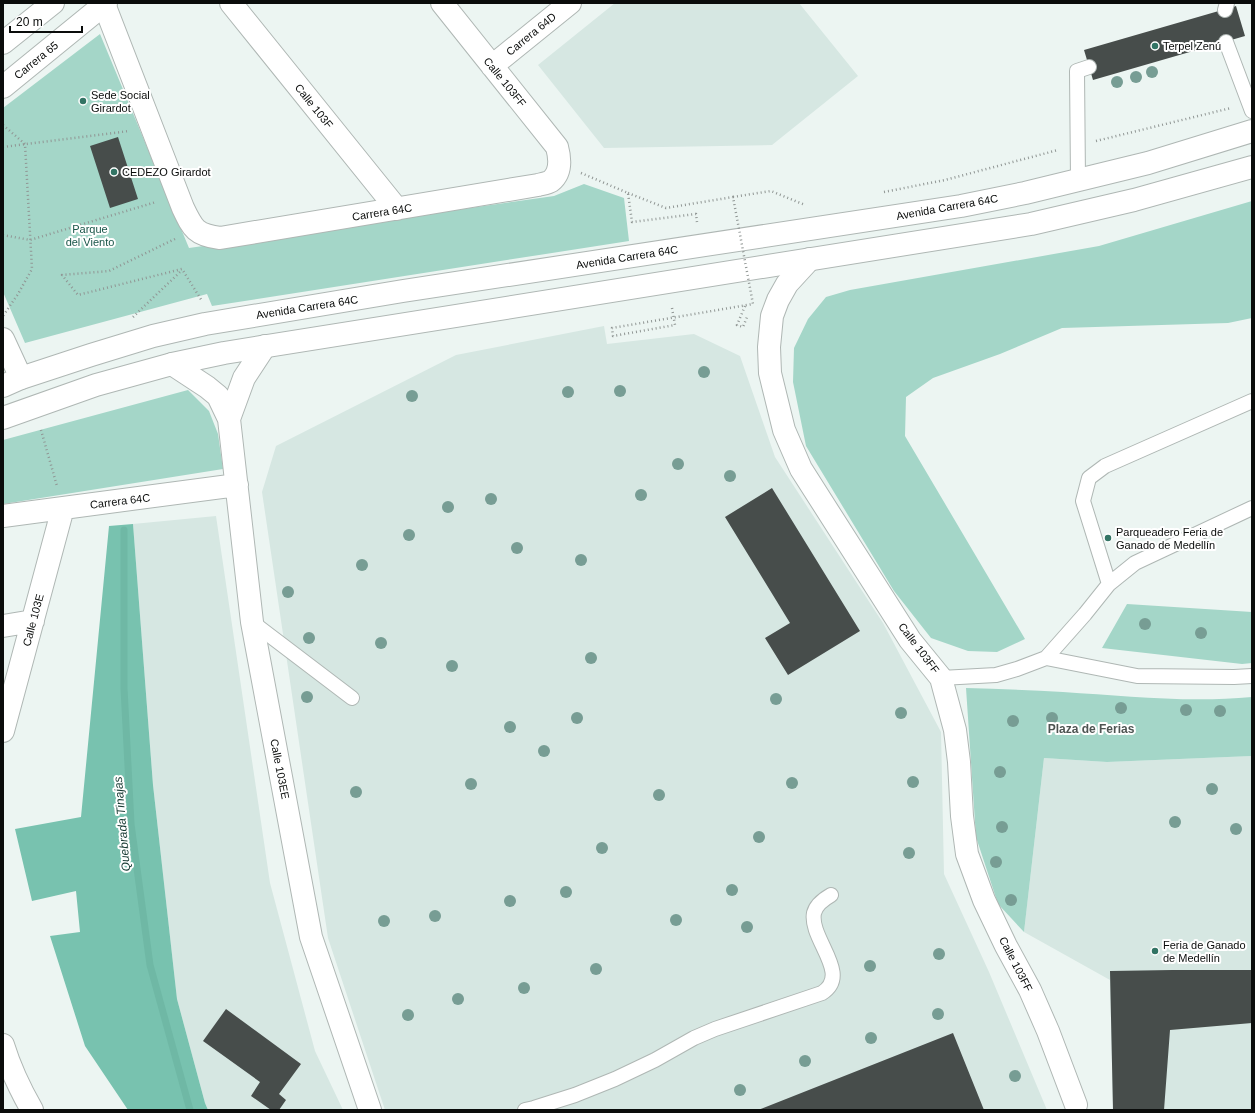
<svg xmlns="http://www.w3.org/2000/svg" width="1255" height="1113" font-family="Arial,sans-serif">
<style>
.built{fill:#d6e7e2}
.green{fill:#a4d6c8}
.forest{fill:#78c2af}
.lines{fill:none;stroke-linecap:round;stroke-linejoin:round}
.stream{stroke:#6fb8a5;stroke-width:7}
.building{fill:#474d4b}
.service-casing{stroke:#afb7b4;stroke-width:16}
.minor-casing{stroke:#afb7b4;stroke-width:24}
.secondary-casing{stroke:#afb7b4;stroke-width:24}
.primary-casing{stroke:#afb7b4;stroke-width:24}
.path{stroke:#909694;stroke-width:2.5;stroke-dasharray:1 3;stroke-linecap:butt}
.service{stroke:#fff;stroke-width:14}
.minor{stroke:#fff;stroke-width:22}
.secondary{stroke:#fff;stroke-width:22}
.primary{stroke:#fff;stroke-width:22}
.path-bridge{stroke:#909694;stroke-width:2.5;stroke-dasharray:1 3;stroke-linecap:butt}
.tree{fill:#779d94}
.poi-dot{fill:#327464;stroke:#fff;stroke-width:1.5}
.labels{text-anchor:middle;stroke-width:4;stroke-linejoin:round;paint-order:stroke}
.street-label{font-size:11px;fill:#0a0c0b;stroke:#fff}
.poi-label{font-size:11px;fill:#0a0c0b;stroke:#fff;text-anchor:start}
.park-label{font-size:11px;fill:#185548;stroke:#fff}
.neighbourhood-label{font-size:12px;font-weight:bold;fill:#4e5452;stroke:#fff}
.water-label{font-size:12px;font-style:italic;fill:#183b33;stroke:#fff}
</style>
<rect width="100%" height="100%" fill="#ecf5f2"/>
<path class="built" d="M615 3H799L858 76 772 145 604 148 538 65Z
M604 326 607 344 694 334 740 356 775 457 883 623 941 732 944 874 989 972 1047 1110H385L328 938 262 492 276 446 456 355Z
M216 516 270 883 315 1051 343 1110H208L205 1103 177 999 153 785 133 524Z
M1252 756V1110H1112L1113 1109 1110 980 1024 932 1044 758 1107 762Z"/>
<path class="green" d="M100 34 189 248 554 196 584 184 624 198 629 241 212 306 207 294 25 343 3 292V108Z
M1252 201V318L1228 323 1062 328 1000 354 933 378 906 397 905 436 1025 639 997 652 968 651 931 638 894 591 806 446 793 382 794 348 808 319 826 297 850 290 1099 246Z
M188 390 209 411 218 434 223 469 3 504V440Z
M1127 604 1252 612V663L1242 664 1102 648Z
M966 688C998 689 1031 690 1063 692 1126 696 1189 703 1252 697V756L1107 762 1044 758 1024 932 998 904 976 837Z"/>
<path class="forest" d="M133 524 153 785 177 999 205 1103 208 1110H128L85 1046 50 936 80 932 76 891 32 901 15 829 81 817 109 526Z"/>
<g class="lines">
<path class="stream" d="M124 530V688L131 824 150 965 190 1110"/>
</g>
<path class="building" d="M1236 6 1245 36 1093 80 1084 50Z
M118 137 138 199 110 208 90 146Z
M772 488 860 631 788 675 765 638 790 623 725 517Z
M1172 970H1252V1023L1170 1030 1164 1110H1113L1110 971Z
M226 1009 301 1064 279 1094 286 1100 279 1110H271L251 1096 260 1082 203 1041Z
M953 1033 984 1110H758Z"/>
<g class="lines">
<defs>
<path id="service" d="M1225 10 1227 3
M1226 42 1252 111
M1078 180 1077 71 1089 67
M1109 584 1083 501 1089 478 1105 466 1252 401
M252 622 352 698
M1046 658 1137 676 1234 677 1252 676
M941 678 996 675 1017 669 1046 658 1085 614 1109 584 1135 563 1252 508
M525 1110 534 1108 575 1095 615 1079 655 1060 694 1038 715 1029 822 993C852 974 809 939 814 913 816 905 824 899 831 895"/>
<path id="minor" d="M231 3 397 209
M104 4 183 208C193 229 196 235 220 238L538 185C542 184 548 183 551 181 562 172 560 158 557 147L442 3
M492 66 570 3
M810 259 787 284 778 300 772 316 769 347 770 373 784 430 801 469 910 640 941 678 955 730 959 762 962 816 967 854 984 900 1006 946 1030 990 1048 1031 1076 1105
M3 339 21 378
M172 364 207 387 218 396 229 419 252 622 311 937 370 1110
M229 419 244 378 265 346
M3 516 237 485
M3 626 33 621
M3 731 63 508
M3 1045C10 1068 20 1089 32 1110"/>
<path id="secondary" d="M3 43 53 3
M3 87 106 3"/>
<path id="primary" d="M3 386 21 378 91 355 153 336 205 324 403 291 961 206 1025 193 1148 163 1252 131
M3 418 96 385 172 364 224 353 1031 224 1134 200 1252 167"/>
</defs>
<use href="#service" class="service-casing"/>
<use href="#minor" class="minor-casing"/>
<use href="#secondary" class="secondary-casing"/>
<use href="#primary" class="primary-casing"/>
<path class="path" d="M3 125 25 144 32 269 18 294 3 316
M1096 141 1231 108
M3 147 129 131
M581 173 628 193 632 222 696 214 697 222
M884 192 945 180 1058 150
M733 197 771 191 805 205
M3 235 30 240 156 202
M175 239 109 271 62 275 78 295 182 269 202 301
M745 306 737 325 743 327 747 317
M672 308 675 325
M133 317 181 271
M41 430 57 486"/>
<use href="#service" class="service"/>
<use href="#minor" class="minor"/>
<use href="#secondary" class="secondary"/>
<use href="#primary" class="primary"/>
<path class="path-bridge" d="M628 193 666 208 733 197 753 304 612 328 613 336 675 325"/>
</g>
<g class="tree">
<circle cx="1152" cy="72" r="6"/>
<circle cx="1136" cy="77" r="6"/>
<circle cx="1117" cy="82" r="6"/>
<circle cx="704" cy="372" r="6"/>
<circle cx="620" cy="391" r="6"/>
<circle cx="568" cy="392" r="6"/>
<circle cx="412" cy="396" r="6"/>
<circle cx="678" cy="464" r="6"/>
<circle cx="730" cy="476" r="6"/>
<circle cx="641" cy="495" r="6"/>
<circle cx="491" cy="499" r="6"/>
<circle cx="448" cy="507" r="6"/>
<circle cx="409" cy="535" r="6"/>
<circle cx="517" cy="548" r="6"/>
<circle cx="581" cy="560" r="6"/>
<circle cx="362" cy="565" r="6"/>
<circle cx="288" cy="592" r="6"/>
<circle cx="1145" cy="624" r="6"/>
<circle cx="1201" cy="633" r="6"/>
<circle cx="309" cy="638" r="6"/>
<circle cx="381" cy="643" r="6"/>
<circle cx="591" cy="658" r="6"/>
<circle cx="452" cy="666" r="6"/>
<circle cx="307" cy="697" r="6"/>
<circle cx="776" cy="699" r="6"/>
<circle cx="1121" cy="708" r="6"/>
<circle cx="1186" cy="710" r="6"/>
<circle cx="1220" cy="711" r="6"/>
<circle cx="901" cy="713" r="6"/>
<circle cx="577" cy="718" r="6"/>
<circle cx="1052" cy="718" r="6"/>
<circle cx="1013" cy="721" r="6"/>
<circle cx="510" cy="727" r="6"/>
<circle cx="544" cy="751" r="6"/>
<circle cx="1000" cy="772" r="6"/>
<circle cx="913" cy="782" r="6"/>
<circle cx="792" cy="783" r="6"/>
<circle cx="471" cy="784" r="6"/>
<circle cx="1212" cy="789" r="6"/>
<circle cx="356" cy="792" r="6"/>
<circle cx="659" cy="795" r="6"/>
<circle cx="1175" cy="822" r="6"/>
<circle cx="1002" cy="827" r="6"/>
<circle cx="1236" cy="829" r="6"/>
<circle cx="759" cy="837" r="6"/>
<circle cx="602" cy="848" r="6"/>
<circle cx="909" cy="853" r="6"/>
<circle cx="996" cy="862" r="6"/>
<circle cx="732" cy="890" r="6"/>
<circle cx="566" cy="892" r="6"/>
<circle cx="1011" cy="900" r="6"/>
<circle cx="510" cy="901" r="6"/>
<circle cx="435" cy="916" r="6"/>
<circle cx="676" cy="920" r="6"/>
<circle cx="384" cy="921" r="6"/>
<circle cx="747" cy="927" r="6"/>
<circle cx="939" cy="954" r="6"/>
<circle cx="870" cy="966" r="6"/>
<circle cx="596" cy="969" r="6"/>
<circle cx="524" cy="988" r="6"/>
<circle cx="458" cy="999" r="6"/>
<circle cx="938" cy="1014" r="6"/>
<circle cx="408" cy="1015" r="6"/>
<circle cx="871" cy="1038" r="6"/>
<circle cx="805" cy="1061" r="6"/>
<circle cx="1015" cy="1076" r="6"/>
<circle cx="740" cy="1090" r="6"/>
</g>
<g class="poi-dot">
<circle cx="1155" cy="46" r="4"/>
<circle cx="83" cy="101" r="4"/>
<circle cx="114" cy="172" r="4"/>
<circle cx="1108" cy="538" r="4"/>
<circle cx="1155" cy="951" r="4"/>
</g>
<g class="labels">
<g class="street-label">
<text transform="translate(531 34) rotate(-39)" y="4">Carrera 64D</text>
<text transform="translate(36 60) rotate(-39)" y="4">Carrera 65</text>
<text transform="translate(505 82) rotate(51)" y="4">Calle 103FF</text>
<text transform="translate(314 106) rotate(51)" y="4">Calle 103F</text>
<text transform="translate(947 207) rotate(-10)" y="4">Avenida Carrera 64C</text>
<text transform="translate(382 212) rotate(-9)" y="4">Carrera 64C</text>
<text transform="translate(627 257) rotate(-9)" y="4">Avenida Carrera 64C</text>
<text transform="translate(307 307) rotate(-9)" y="4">Avenida Carrera 64C</text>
<text transform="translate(120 501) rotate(-7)" y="4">Carrera 64C</text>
<text transform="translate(33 620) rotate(-75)" y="4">Calle 103E</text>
<text transform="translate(919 648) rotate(53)" y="4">Calle 103FF</text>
<text transform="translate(280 769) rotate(79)" y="4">Calle 103EE</text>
<text transform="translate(1016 964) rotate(63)" y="4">Calle 103FF</text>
</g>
<g class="poi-label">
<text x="1163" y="50">Terpel Zenú</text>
<text x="91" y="99">Sede Social<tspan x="91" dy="13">Girardot</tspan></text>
<text x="122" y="176">CEDEZO Girardot</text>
<text x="1116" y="536">Parqueadero Feria de<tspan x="1116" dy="13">Ganado de Medellín</tspan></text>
<text x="1163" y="949">Feria de Ganado<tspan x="1163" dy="13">de Medellín</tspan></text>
</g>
<g class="park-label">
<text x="90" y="233">Parque<tspan x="90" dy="13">del Viento</tspan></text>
</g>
<g class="neighbourhood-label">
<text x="1091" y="733">Plaza de Ferias</text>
</g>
<g class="water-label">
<text transform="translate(122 824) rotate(-95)" y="4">Quebrada Tinajas</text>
</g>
</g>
<rect width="1255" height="1113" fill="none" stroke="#0a0c0b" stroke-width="8"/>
<path d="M10 26v6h72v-6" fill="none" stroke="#0a0c0b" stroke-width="2"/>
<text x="16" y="26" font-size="12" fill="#0a0c0b" stroke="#ffffff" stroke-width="3" paint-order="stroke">20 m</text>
</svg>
